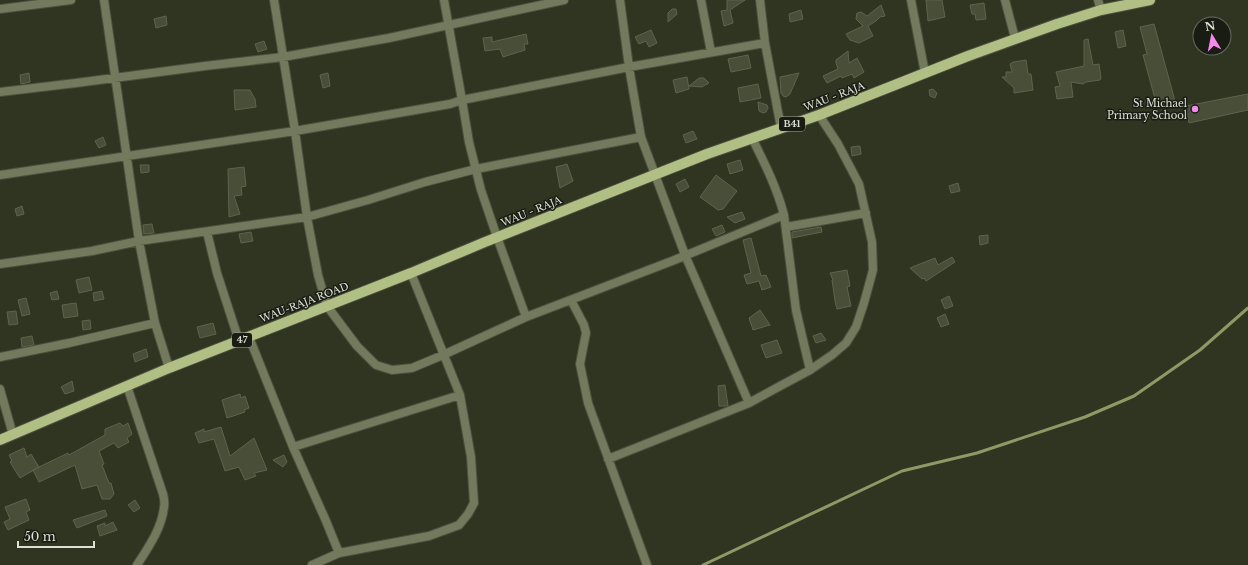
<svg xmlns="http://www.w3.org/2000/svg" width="1248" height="565" font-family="'Libre Baskerville',serif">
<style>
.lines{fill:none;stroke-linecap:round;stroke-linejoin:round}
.stream{stroke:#8e9965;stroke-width:3}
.building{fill:#494e39;stroke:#5e634e}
.minor-casing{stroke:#4c503e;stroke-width:10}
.tertiary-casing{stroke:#4c503e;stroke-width:10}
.primary-casing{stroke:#4c503e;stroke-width:12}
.minor{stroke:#72795d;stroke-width:8}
.tertiary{stroke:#72795d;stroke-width:8}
.primary{stroke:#b0bf84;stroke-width:10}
.poi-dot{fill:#f589ee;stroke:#191c13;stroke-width:1.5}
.labels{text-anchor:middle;stroke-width:3;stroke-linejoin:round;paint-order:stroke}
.shield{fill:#191c13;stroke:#a2a59a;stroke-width:1}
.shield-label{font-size:9px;font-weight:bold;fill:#dde0d4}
.street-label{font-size:10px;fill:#dde0d4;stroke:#191c13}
.poi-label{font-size:10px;fill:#dde0d4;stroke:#191c13;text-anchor:end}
</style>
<rect width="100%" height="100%" fill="#303522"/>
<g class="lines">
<path class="stream" d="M703 565 902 471 977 453 1085 417 1134 396 1200 350 1248 308"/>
</g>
<path class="building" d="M727 0H745L730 10 733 23 724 26 721 11 727 10Z
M926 0H942L945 17 928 21Z
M984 3 986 19 976 20 975 14H972L970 5Z
M881 5 885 16 880 17 876 21 868 26 873 36 859 43 850 40 846 34 863 26 856 19 857 13 861 12 867 16Z
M672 9H676L677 14 668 22V13Z
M801 10 803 19 790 22 789 14Z
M166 16 167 25 156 28 154 19Z
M1154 24 1175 101 1157 106 1143 55 1147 54 1140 27Z
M651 30 657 43 649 47 646 41 639 44 635 37Z
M1123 30 1126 46 1118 48 1115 32Z
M526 34 528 44H524L525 50 503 57 500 49 485 51 483 38 492 37V42Z
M1088 39 1093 65 1099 64 1101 78 1100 80 1086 82 1083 84 1071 82 1073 97 1057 99 1055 87 1060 86 1056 72 1084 66V40Z
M264 41 267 49 258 52 255 44Z
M848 51 849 63 857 58 864 72 854 78 852 74 842 78 841 76 827 83 823 76 838 69 836 63V60Z
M748 55 751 68 731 72 728 59Z
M1026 60 1028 74H1031L1033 90 1014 93V88L1002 77H1006V72H1012L1010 64 1013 62Z
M29 73 30 82 21 84 20 75Z
M328 73 330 86 323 88 320 75Z
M799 73 790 94 786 97 783 96 781 93 780 77Z
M687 77 689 89 676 93 673 80Z
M699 78H704L709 83 702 87 689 86Z
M758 84 761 98 740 102 738 88Z
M933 89 937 93 935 98 930 96 929 90Z
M234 90H250L255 99 256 107 235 110Z
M1248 94V110L1189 123 1186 106Z
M758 102 767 105 768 108 766 112 763 113 759 111Z
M693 131 697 139 686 143 683 135Z
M103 137 106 145 99 148 95 141Z
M860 146 861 154 852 156 851 147Z
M740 160 743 170 730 174 727 164Z
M567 164 573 181 560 188 556 167Z
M140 165H149V172L141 173Z
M244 167 246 186 241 187 242 195 234 196 240 214 229 217 228 169Z
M716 175 737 191 723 209 718 210 700 197Z
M685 179 689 187 680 192 676 184Z
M958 183 960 191 951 193 949 186Z
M22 206 24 214 17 216 15 209Z
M742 212 745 219 735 223 727 217Z
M152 224 154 233 144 234 143 225Z
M722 225 725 232 716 236 712 229Z
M821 227 822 232 792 238V232Z
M251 232 253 241 241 243 239 234Z
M988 235V243L980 245 979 236Z
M751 238 761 276 766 275 771 287 762 290 759 281 747 284 744 275 751 273 743 240Z
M952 257 955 262 926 281 924 278 922 279 910 268 935 258 938 265Z
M847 270 850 286 847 287 851 306 837 309 835 301 832 280H833L830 273Z
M89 277 92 290 79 293 76 280Z
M57 291 59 299 52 300 50 293Z
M102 291 104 299 94 301 93 293Z
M949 296 953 306 945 309 941 300Z
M26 298 30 314 22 316 18 300Z
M76 303 78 316 64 318 62 305Z
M760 310 770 325 753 330 749 318Z
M16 311 18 324 9 325 7 312Z
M945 314 949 324 941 327 937 318Z
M90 320 91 329 83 330 82 321Z
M213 323 216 334 200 338 197 327Z
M821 333 826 340 816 343 813 336Z
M32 336 34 345 22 347 21 338Z
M777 340 782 353 766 358 761 345Z
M146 349 148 357 135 362 133 354Z
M72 381 74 391 65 394 61 387Z
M725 385 728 406H719L718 386Z
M240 394 241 398 245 396 249 408 244 410 245 412 227 418 222 400Z
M120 423 123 426 128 423 132 434 127 438 129 442 118 448 114 443 99 451 104 464 102 465 109 483H111L114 494 110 499H102L97 485 82 489 75 465 39 482 33 470 68 453 69 455 105 435V429Z
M221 427 230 456 254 438 267 470 254 473 256 476 245 480 239 467 225 471 214 439 199 443 195 433 204 429V432Z
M24 448 27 457 31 454 39 467 20 478 10 462 12 461 9 455Z
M284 455 287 462 283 467 273 460Z
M26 499 30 510 26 512 29 520 8 530 4 522 10 519 5 507Z
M135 500 140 508 134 512 128 505Z
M105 510 107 516 77 528 73 520Z
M113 522 117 530 100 536 97 526 105 523V526Z"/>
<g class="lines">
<defs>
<path id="minor" d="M104 0 139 241 155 323 169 368
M274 0 295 131 307 217 318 275 327 306 357 346 376 365 392 370 412 368 443 355 526 317 672 261 784 215
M620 0 629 67 641 137 685 255 749 403
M701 0 711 52
M760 0 765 43 781 128
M911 0 925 73
M1005 0 1015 38
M1098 0 1101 10
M0 9 71 0
M0 92 76 83 205 66 283 57 389 38 564 0
M752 138C765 164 777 188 784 215L796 310 810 370
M0 175 295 131 450 104 462 100 629 67 765 43
M786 227 866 213
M207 232 217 273 239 341
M497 237 526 317
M0 264 92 251 139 241 307 217 368 200 425 182 476 169 641 137
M571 300 584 325 586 333 580 364 588 403 647 565
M249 337 293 447 326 521 339 553
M0 357 69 343 155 323
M127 386 163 494C164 498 165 503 164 507 162 528 148 548 137 565
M0 389 13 435
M293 447 460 395
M608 459 749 403 782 385 810 370 832 355 846 343 856 327 864 303 873 270 872 242 859 184 838 144 819 115
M312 565 339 553 429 536 459 525 468 514 474 503 471 457 460 395 411 273"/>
<path id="tertiary" d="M444 0 462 100 469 142 481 190 497 237"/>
<path id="primary" d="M0 440 169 368 411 273 485 242 707 154 819 115 968 56 1057 24 1101 10 1150 0"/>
</defs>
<use href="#minor" class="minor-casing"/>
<use href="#tertiary" class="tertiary-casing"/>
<use href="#primary" class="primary-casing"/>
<use href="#minor" class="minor"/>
<use href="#tertiary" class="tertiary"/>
<use href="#primary" class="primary"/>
</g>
<circle class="poi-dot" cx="1195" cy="109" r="4"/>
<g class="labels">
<g class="shield">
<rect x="779" y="117" width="26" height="14" rx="3"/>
<rect x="232" y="333" width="20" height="14" rx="3"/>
</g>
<g class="shield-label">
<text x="792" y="127">B41</text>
<text x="242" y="343">47</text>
</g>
<g class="street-label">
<text transform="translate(834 96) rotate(-21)" y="4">WAU - RAJA</text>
<text transform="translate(531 211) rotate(-22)" y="4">WAU - RAJA</text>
<text transform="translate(304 302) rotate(-21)" y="4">WAU-RAJA ROAD</text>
</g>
<g class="poi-label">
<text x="1187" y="107">St Michael<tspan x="1187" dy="12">Primary School</tspan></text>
</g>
</g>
<g transform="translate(1212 36) rotate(350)"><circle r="19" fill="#191c13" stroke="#676a60"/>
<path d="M0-3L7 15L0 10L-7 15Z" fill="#f589ee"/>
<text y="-6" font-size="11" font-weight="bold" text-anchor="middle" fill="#dde0d4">N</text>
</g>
<path d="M18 541v6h76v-6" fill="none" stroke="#dde0d4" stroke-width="2"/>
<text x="24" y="541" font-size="12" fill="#dde0d4" stroke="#191c13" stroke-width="3" paint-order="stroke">50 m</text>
</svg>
